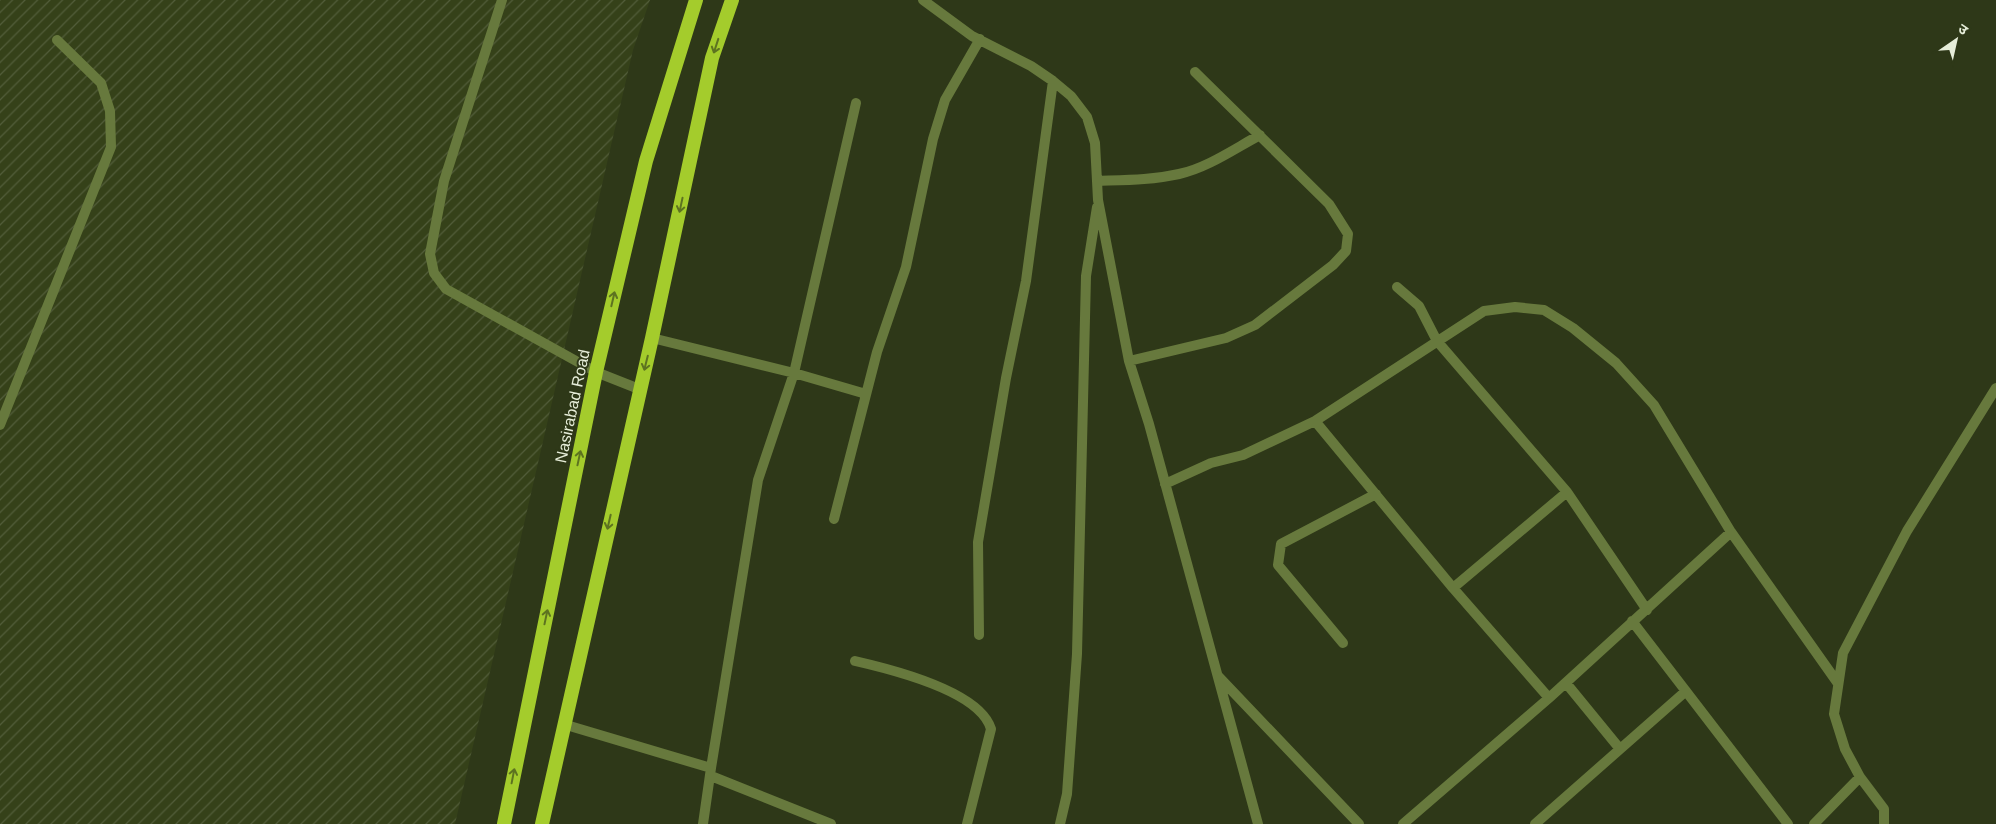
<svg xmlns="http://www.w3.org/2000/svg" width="1996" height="824" font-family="Arial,'Noto Sans Devanagari',sans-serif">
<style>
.industrial{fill:url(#industrial-furrows)}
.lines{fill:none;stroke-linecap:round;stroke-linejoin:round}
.service{stroke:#67793d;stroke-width:10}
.minor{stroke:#67793d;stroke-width:10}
.trunk{stroke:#a4cc2c;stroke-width:14}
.oneway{stroke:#5d7320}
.labels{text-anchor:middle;stroke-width:4;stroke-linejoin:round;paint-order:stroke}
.street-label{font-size:16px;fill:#e6edd9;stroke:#2e3818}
</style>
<defs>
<pattern id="industrial-furrows" width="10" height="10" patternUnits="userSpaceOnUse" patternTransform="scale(1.25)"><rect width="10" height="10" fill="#354119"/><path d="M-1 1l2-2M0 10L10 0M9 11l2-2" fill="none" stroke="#525d3a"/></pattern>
</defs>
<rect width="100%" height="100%" fill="#2e3818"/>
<path class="industrial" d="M0 0H650L633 50 455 824H0Z"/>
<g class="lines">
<path class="service" d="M502 0 444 181 430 254 434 273 446 289 596 372 639 389
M0 425 111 147 110 111 101 83 57 40"/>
<path class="minor" d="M923 0 972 36 1031 66 1053 81 1071 96 1087 117 1095 143 1098 200 1129 361 1149 424 1258 824
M1097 181C1124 180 1152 180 1179 174 1207 168 1234 149 1260 135
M1397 287 1419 306 1437 341 1567 492 1647 610
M652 338 794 373 866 394
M1129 361 1226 338 1255 325 1333 265 1346 251 1348 234 1329 204 1195 72
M1315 421 1453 588 1549 698
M1165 484 1211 463 1243 455 1315 421 1484 311 1515 307 1544 310 1573 328 1616 363 1654 405 1731 532 1837 682
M834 519 877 352 906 267 933 139 945 100 980 39
M1453 588 1567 492
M1632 621 1788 824
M979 635 978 542 1006 378 1026 281 1053 81
M1343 643 1278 565 1281 544 1376 494
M855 661C890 669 980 691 991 729L967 824
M1218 676 1359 824
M1566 683 1620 749
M563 724 711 768 703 824
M711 768 758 480 794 373 856 103
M711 776 831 824
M1060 824 1067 794 1077 654 1086 276 1097 207
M1403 824 1549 698 1731 532
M1535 824 1686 691
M1814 824 1860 777
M1884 824V809L1860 777 1845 749 1834 714 1843 653 1907 531 1996 388"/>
<path class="trunk" d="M504 824 596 372 646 161 696 0
M542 824 652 338 712 58 732 0"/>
</g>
<defs><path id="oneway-shaft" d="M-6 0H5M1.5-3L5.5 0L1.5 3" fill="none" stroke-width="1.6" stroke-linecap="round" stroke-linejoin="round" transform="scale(1.25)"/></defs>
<g class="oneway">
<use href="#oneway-shaft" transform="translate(716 46) rotate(108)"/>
<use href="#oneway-shaft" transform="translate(681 205) rotate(102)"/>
<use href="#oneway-shaft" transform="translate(613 299) rotate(-77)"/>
<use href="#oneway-shaft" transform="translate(646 363) rotate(104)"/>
<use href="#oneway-shaft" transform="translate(579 458) rotate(-78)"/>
<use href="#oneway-shaft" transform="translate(609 522) rotate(103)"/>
<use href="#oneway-shaft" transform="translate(546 617) rotate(-78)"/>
<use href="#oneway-shaft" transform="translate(513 776) rotate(-79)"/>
</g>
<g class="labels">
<g class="street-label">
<text transform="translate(572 406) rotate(-78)" y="6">Nasirabad Road</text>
</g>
</g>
<g transform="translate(1956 40) rotate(34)" stroke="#2e3818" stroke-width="4" paint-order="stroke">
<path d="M0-4L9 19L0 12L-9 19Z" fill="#e6edd9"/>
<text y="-8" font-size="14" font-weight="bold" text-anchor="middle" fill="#e6edd9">उ</text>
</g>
</svg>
